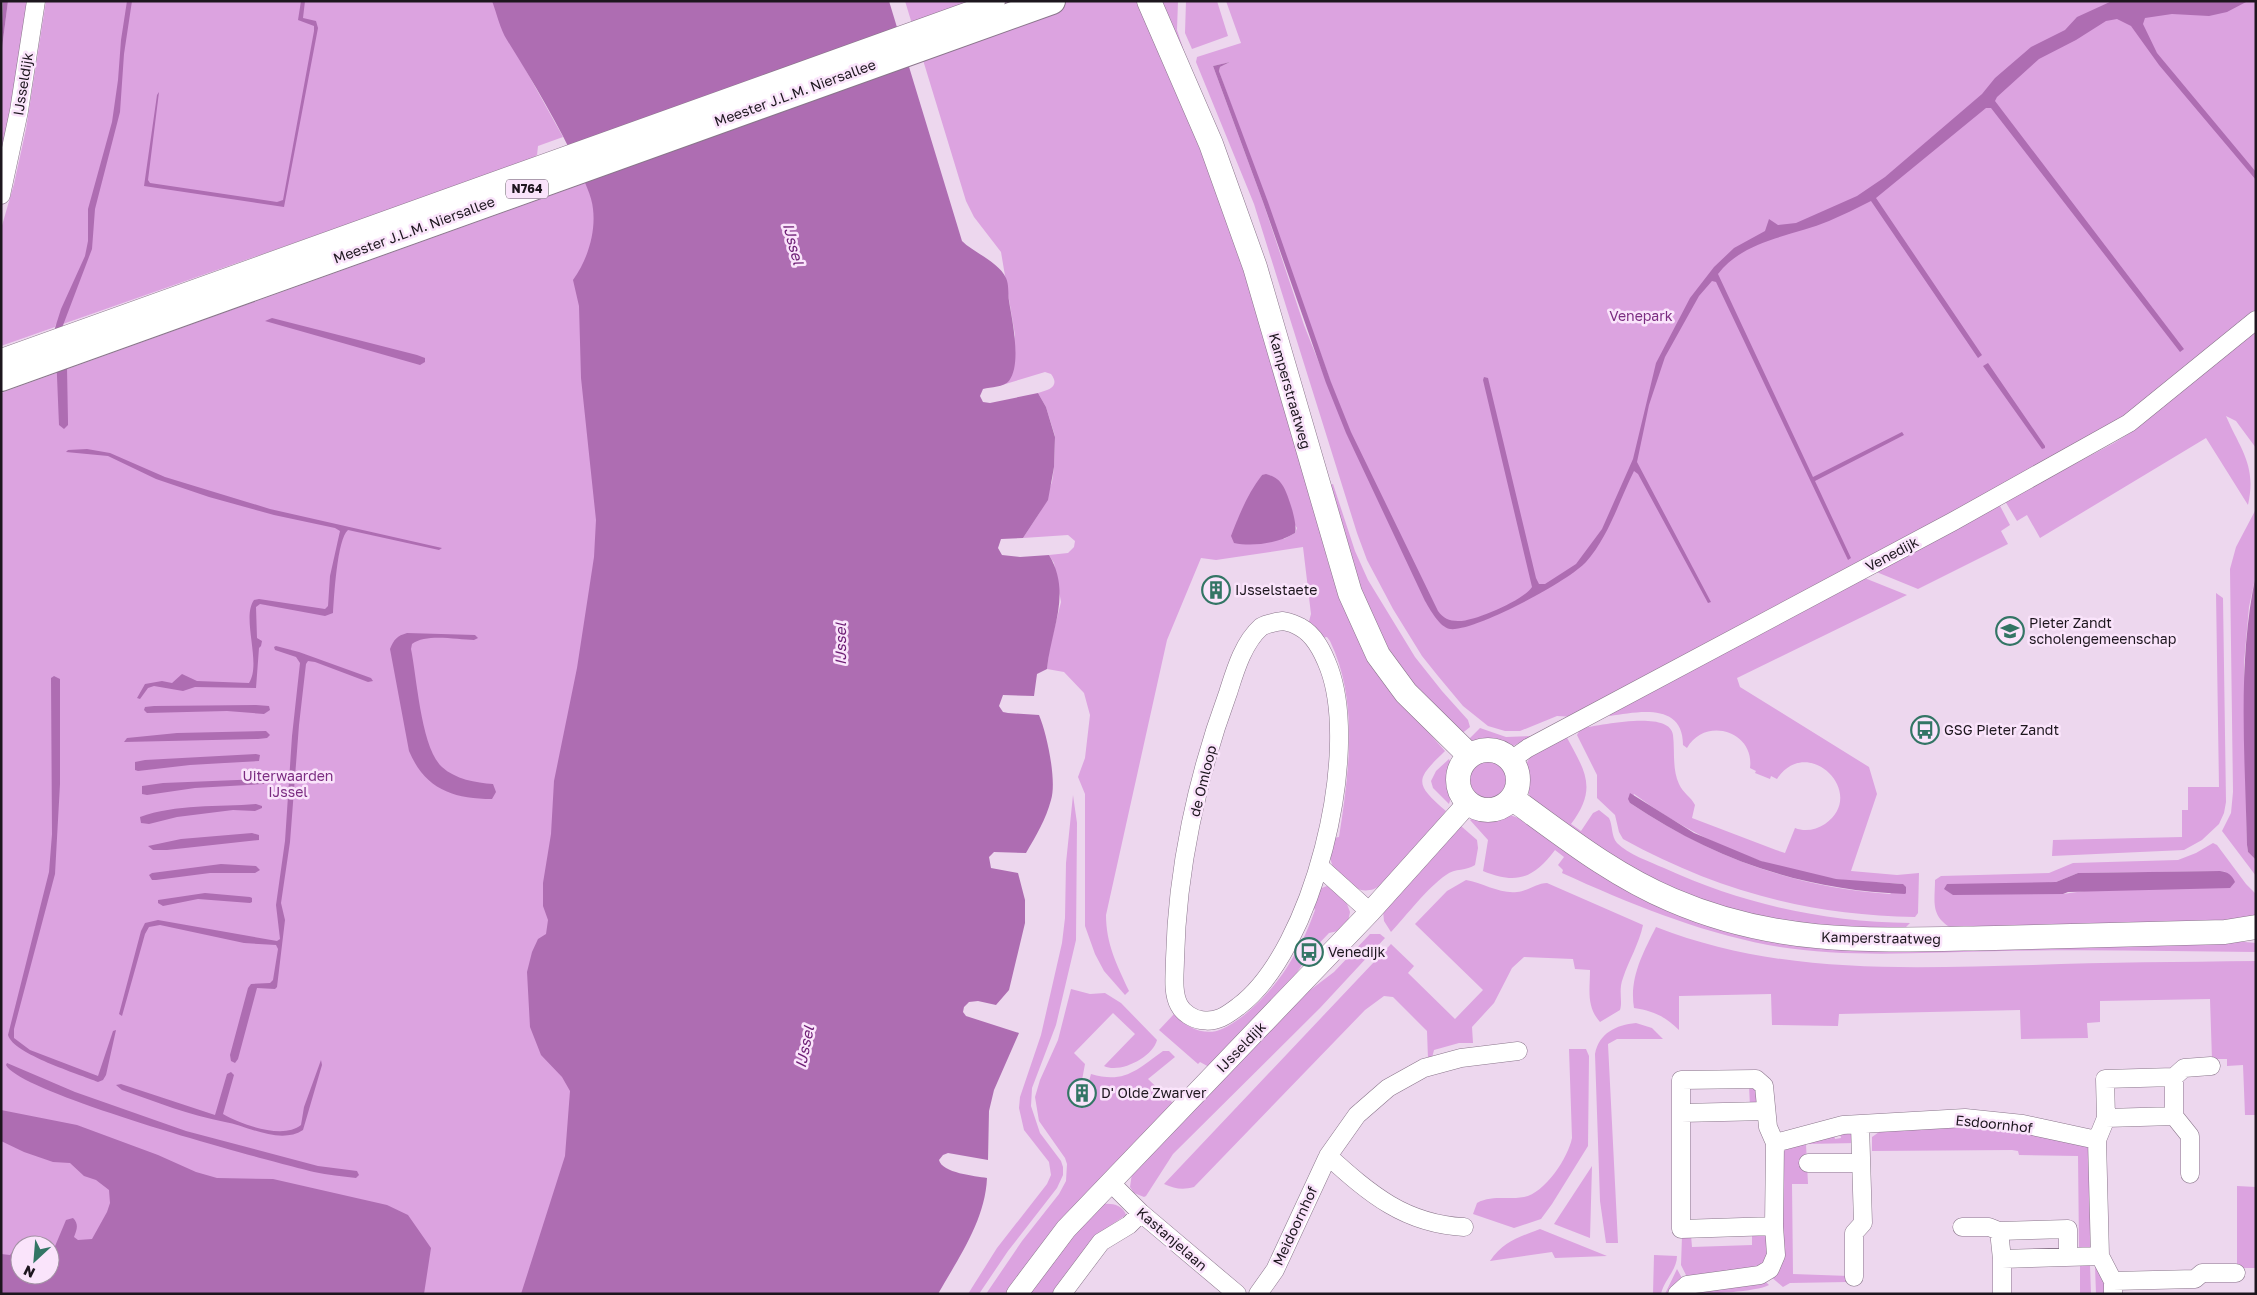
<svg xmlns="http://www.w3.org/2000/svg" width="2257" height="1295" font-family="'Golos Text',sans-serif">
<style>
.green{fill:#dca3e0;fill-rule:evenodd}
.water{fill:#ae6db2}
.lines{fill:none;stroke-linecap:round;stroke-linejoin:round}
.minor-casing{stroke:#8a768b;stroke-width:19}
.tertiary-casing{stroke:#8a768b;stroke-width:22}
.secondary-casing{stroke:#8a768b;stroke-width:25}
.primary-casing{stroke:#8a768b;stroke-width:28}
.minor{stroke:#fff;stroke-width:18}
.tertiary{stroke:#fff;stroke-width:21}
.secondary{stroke:#fff;stroke-width:24}
.primary{stroke:#fff;stroke-width:26}
.labels{text-anchor:middle;stroke-width:5;stroke-linejoin:round;paint-order:stroke}
.shield{fill:#fae4fb;stroke:#5f5460;stroke-width:1}
.shield-label{font-size:12px;font-weight:bold;fill:#1d161e}
.street-label{font-size:14px;fill:#1d161e;stroke:#fae4fb}
.park-label{font-size:14px;fill:#7b2c81;stroke:#fae4fb}
.poi-label{font-size:14px;fill:#1d161e;stroke:#fae4fb;text-anchor:start}
.water-label{font-size:15px;font-style:italic;fill:#6d1d74;stroke:#fae4fb}
</style>
<rect width="100%" height="100%" fill="#edd7ee"/>
<path class="green" d="M8 1H29L1 165V56Z
M46 1H521L518 56 563 137 538 146 537 155 528 161 63 324 64 322 56 324 55 327 1 346V229L14 184 26 129Z
M905 1H1140L1232 228 1321 530 1327 559 1337 587 1399 699 1445 751C1415 780 1414 783 1446 811 1432 828 1392 883 1374 889 1362 893 1354 888 1346 881 1328 865 1329 860 1332 838L1339 837C1349 773 1359 701 1330 641L1327 637 1321 638 1308 625 1311 614 1303 547 1216 560 1201 558 1167 640 1106 915C1106 944 1117 965 1129 991L1125 995 1104 971 1095 954 1085 926V794L1078 777 1085 758 1090 715 1084 693 1064 672 1047 669 1049 650 1061 602 1054 563 1049 555 1068 553 1074 547 1075 541 1068 535 1023 538 1040 512 1052 482 1054 467 1055 436 1046 407 1038 393C1050 390 1060 386 1051 374L1045 372 1002 385 1009 381 1015 335 1001 252 974 217 966 201ZM1262 475 1297 528 1295 533 1284 539 1237 521Z
M1158 1H1178L1177 30 1185 54Z
M1186 1H1217L1228 36 1192 49 1185 33Z
M1226 1H2256V448L2236 421 2226 416C2240 449 2257 465 2248 505L2206 438 2040 538 2027 515 2017 521 2005 501 2114 443 2130 433 2155 412 2122 421 1574 717 1557 716 1520 731H1505L1488 726 1463 706 1438 676 1422 656 1393 609 1367 560 1357 533 1254 204 1196 62 1197 57 1241 43ZM1230 62 1220 67 1219 71 1330 380 1348 436 1304 325 1263 202 1213 66Z
M585 183 591 185 604 270 594 1294H1V393ZM20 1245H50V1275H20Z
M1333 484 1355 551 1368 580 1415 657 1442 691 1468 720 1470 727 1460 735 1435 711 1392 657 1367 612 1327 486Z
M1999 504 2010 525 2001 531 2008 544 1918 589 1874 571Z
M2256 509V574L2249 607 2244 663 2247 845 2248 852 2256 860V876L2222 831 2231 813 2233 792 2230 569 2236 547Z
M1862 577 1907 595 1737 678 1740 687 1869 767 1877 794 1851 871 1897 875 1919 873 1918 913 1915 917C1808 915 1718 891 1623 839L1619 832 1615 815 1597 798V775L1577 735 1581 728C1599 726 1670 709 1673 735 1675 751 1672 769 1679 784 1683 793 1691 797 1695 805L1692 818 1776 850 1785 853 1795 828C1805 832 1816 830 1825 824 1869 793 1807 733 1777 779L1771 776 1770 779 1755 773 1756 771 1750 768C1755 731 1705 716 1687 748L1683 745C1683 702 1638 712 1610 716L1607 712ZM1634 794C1694 838 1761 868 1835 879 1857 882 1880 882 1903 884L1890 894C1793 887 1711 857 1630 803Z
M2216 593 2223 598 2226 802 2224 813 2219 824 2202 840 2184 850 2052 856 2053 840 2182 837V810H2188V787H2219Z
M1480 728 1506 737 1533 736 1511 747 1468 740Z
M1565 734C1584 770 1599 787 1571 824L1581 831 1593 813 1599 810 1609 818C1613 826 1611 836 1617 843 1628 854 1650 862 1664 868 1742 904 1824 922 1910 923L1904 929 1857 931 1743 915 1633 873 1532 799C1527 792 1526 785 1525 777 1523 752 1546 745 1565 734Z
M1449 759C1454 767 1453 795 1449 804L1433 788 1431 781 1436 771Z
M1469 780a20 20 0 1 1 40 0a20 20 0 1 1-40 0Z
M1073 795 1077 823 1076 940 1056 1025 1032 1088 1031 1106 1040 1133 1061 1161 1063 1167V1175L1057 1188 1008 1251 979 1294H968L997 1248 1047 1184 1051 1175 1049 1162 1024 1130 1019 1108 1020 1097 1041 1035 1062 943 1065 918 1066 863Z
M1510 815 1521 819 1722 926 2222 940 2256 943V952C2171 951 2087 949 2002 951 1925 952 1845 959 1768 945 1696 931 1628 903 1562 873L1563 870 1558 865 1564 857 1555 850C1534 878 1517 885 1483 871L1488 840 1470 820 1475 817Z
M1461 826 1477 840 1478 848 1475 865C1467 871 1455 868 1446 875 1427 888 1407 915 1391 932L1384 921 1383 911Z
M2213 843 2217 845 2246 884 2256 894V919L2219 924 1951 928C1930 915 1935 902 1935 880L1941 876 2049 873 2073 863 2178 860 2196 853ZM2226 871 2063 894 2049 882H2056L2078 873Z
M1466 880C1483 883 1500 894 1517 892 1528 891 1537 883 1547 883L1643 925C1639 944 1629 960 1623 978 1618 991 1623 1001 1620 1010L1600 1022C1586 1006 1590 990 1590 970L1575 969 1573 959 1524 957 1512 968 1494 1003 1472 1027 1473 1043H1459L1434 1050 1432 1058 1428 1059 1427 1031 1393 997 1384 996 1365 1010 1194 1187C1183 1190 1175 1189 1164 1184L1391 944 1414 966 1408 973 1455 1019 1483 990 1415 924 1447 891Z
M1327 886 1336 891 1347 904 1350 912 1348 922 1338 931 1329 933 1309 954 1287 988 1211 1068 1200 1062 1198 1064 1159 1030 1174 1014C1185 1027 1205 1037 1222 1029 1249 1017 1278 984 1292 959 1302 943 1309 927 1315 910L1312 904 1319 889Z
M1656 927C1779 975 1904 968 2033 965 2107 962 2181 962 2256 961V1115H2245L2243 1065 2227 1066V1059H2212L2210 999 2100 1001V1022L2087 1023 2088 1038 2021 1039 2020 1010 1839 1014 1838 1026 1772 1025 1771 994 1679 996V1030C1665 1016 1653 1011 1634 1008 1629 978 1643 953 1656 927Z
M1370 934H1380L1385 938 1320 1008 1173 1154 1146 1196 1144 1197 1134 1193 1130 1187 1132 1173 1301 997 1334 972Z
M1071 989 1090 994 1105 993 1121 1003 1157 1040C1153 1057 1120 1074 1104 1066L1135 1034 1113 1013 1074 1053 1085 1064 1082 1080H1077L1070 1087 1068 1097 1073 1105 1083 1108 1093 1103 1096 1090 1089 1081 1091 1074C1124 1084 1137 1070 1163 1051H1169L1175 1057 1148 1079 1175 1105 1043 1242 1006 1294H986L1022 1241 1059 1194 1066 1181 1067 1164 1065 1158 1039 1121 1035 1097 1040 1080 1058 1040Z
M1636 1023 1652 1028 1663 1039H1617L1608 1044 1618 1243H1606L1600 1201 1595 1054C1599 1033 1616 1025 1636 1023Z
M1569 1049H1586L1589 1056 1588 1146 1552 1204 1541 1219 1514 1228 1473 1214 1477 1203C1492 1195 1508 1200 1524 1197 1545 1193 1568 1158 1572 1138Z
M1749 1085H1757L1758 1107H1750Z
M1950 1127 2000 1130 2013 1127 2086 1145 2091 1148 2092 1249H2079L2078 1156 2019 1155 2018 1151 2012 1150 1872 1151V1137L1882 1130Z
M1840 1132H1852L1857 1143 1806 1144 1808 1184H1792L1793 1274 1849 1276 1848 1282 1790 1283 1783 1287 1770 1276 1779 1178 1784 1166 1783 1155 1785 1149 1834 1133 1835 1139 1841 1138Z
M1592 1166 1590 1238 1554 1224Z
M2237 1186 2256 1187V1268H2237Z
M1103 1204C1112 1203 1123 1205 1126 1215L1105 1229 1052 1294H1028L1073 1233Z
M1540 1229 1607 1256 1555 1258 1552 1252 1490 1261C1504 1241 1517 1238 1540 1229Z
M1691 1235 1692 1247 1752 1245V1235H1766L1771 1243 1764 1266 1688 1279 1681 1265 1682 1236Z
M1654 1255 1677 1256C1677 1270 1664 1280 1661 1294H1653Z
M2090 1265 2091 1294H2080V1266Z
M2095 1266 2105 1278 2106 1294H2096Z
M1677 1269 1683 1280 1671 1288 1669 1294H1665Z
M1764 1280 1769 1285C1756 1292 1708 1294 1692 1294L1691 1291Z"/>
<path class="water" d="M3 1H8L1 56Z
M127 1H132L124 54 120 112 95 209 92 249 62 328 67 368 68 421V425L64 429 59 425 55 328 61 309 85 256 88 241V209L112 122 118 80 121 40Z
M301 1H305L303 18 316 21 318 28 284 207 144 186 157 95 159 92 148 180 150 183 277 202 283 200 314 31V26L298 20Z
M492 1H889L962 241C974 253 999 262 1006 278 1009 284 1008 294 1009 301 1012 320 1022 364 1009 381 1004 387 991 387 983 389L980 396 983 402 990 403 1038 393 1046 407 1055 437 1054 467 1048 500 1023 538 1001 539 998 548 1002 555 1020 557 1049 555C1072 593 1051 629 1047 669L1037 674 1034 696 1003 695 999 706 1003 712 1008 713 1039 715C1047 734 1057 781 1051 800 1046 819 1036 836 1026 853L994 852 989 857 991 868 1018 873 1025 900V923L1009 990 996 1005 978 1001 969 1002 964 1007 963 1012 966 1016 1019 1033 994 1090 989 1111 988 1160 948 1153 943 1155 939 1160C942 1173 975 1176 987 1178 985 1221 959 1257 938 1294H521L565 1156 570 1091 562 1077 541 1055 530 1027 527 972 532 952 538 939 546 934 548 920 543 906V883L551 834 554 781 577 668 594 557 596 520 581 378 579 306 573 280C587 261 596 233 593 209 592 196 584 181 579 169 559 125 533 82 507 40 500 29 497 14 492 1Z
M2112 1H2248L2227 12 2209 16 2172 14 2145 18 2143 24 2157 53 2256 172V180L2159 65 2131 26 2117 19 2106 21 2076 40 2039 59 1997 97 1995 101 2184 349 2180 352 1991 108H1986L1876 198 1982 355 1978 358 1871 201C1857 208 1843 215 1829 221 1791 237 1745 239 1718 274L1813 477 1902 432 1904 435 1815 481 1851 558 1848 560 1716 282 1712 281 1699 296 1665 357 1649 405 1637 462 1711 602 1708 603 1638 474 1634 471C1619 501 1609 536 1586 562 1569 581 1474 632 1450 629 1439 627 1430 609 1425 601L1346 433 1326 383 1263 202 1213 66 1230 62 1220 67 1219 71 1268 202 1331 382 1351 432 1438 611C1443 618 1449 621 1458 621 1473 622 1524 600 1532 587L1483 380 1484 377 1488 378 1536 578 1539 584H1545L1576 564 1602 529 1633 459 1656 363 1690 298 1714 267 1734 248 1765 231 1769 219 1778 225 1796 223 1857 196 1885 177 1982 94 1995 78 2031 47 2065 30 2077 17Z
M272 318 417 355 425 358V362L420 365 265 321Z
M1988 363 2045 446V448L2042 449 1983 366Z
M87 449 110 453 165 477 270 509 442 548 439 550 348 530C337 539 334 598 333 613L325 616 260 604 256 607 257 638 262 641 261 646 259 648 256 688 195 687 183 691 154 686 148 688 140 699 137 698 145 684 162 681 172 683 182 674 197 681 249 683C262 663 241 618 254 600L259 599 325 609 328 606 330 576 340 531 335 528 274 515 209 497 156 479 108 456 66 452 68 450Z
M1266 474C1273 476 1279 479 1283 486 1288 494 1298 524 1295 533 1279 543 1253 547 1234 543L1231 536C1239 515 1248 493 1262 475Z
M2256 574V860L2248 852 2247 845C2245 755 2237 663 2256 574Z
M407 633 475 635 478 638 474 640C457 640 427 633 412 644L411 649C417 678 421 748 442 767 455 779 476 783 493 784L496 792 492 799C453 799 425 789 409 751L390 649C394 639 397 636 407 633Z
M276 646 299 652 371 678 373 681 368 682 315 662 308 661 306 664 299 725 290 842 281 903 285 920 277 987 275 989 257 988 238 1059 235 1063 231 1061 230 1055 248 988 251 984 270 983 273 980 278 949 276 945 244 943 160 925 149 927 145 934 122 1016 119 1014 141 931 145 923 158 920 277 941 280 939 276 905 285 841 292 736 300 663 296 657 275 650 274 647Z
M54 676 60 679V784L55 874 14 1029V1038L30 1050 98 1076 113 1031 116 1030 106 1075 103 1080 98 1082C79 1074 13 1054 8 1035L49 872 52 834 51 678Z
M256 705 269 706 270 710 264 714 227 711 147 713 144 710 145 707 154 706Z
M266 731 270 735 267 738 258 739 124 742 127 738 177 733Z
M256 754 260 755 259 761 190 765 138 771 135 770V762L145 760Z
M263 779 265 781 264 784 195 788 147 795 142 794V786L163 783Z
M1630 793 1694 833 1761 861 1836 879 1903 884 1906 887V893L1905 894C1802 890 1715 860 1630 803L1628 799Z
M256 804 262 806V808L255 811 233 810 177 817 149 824 141 823 140 817C175 804 219 807 256 804Z
M252 833 259 835V840L167 850H153L148 846 181 839Z
M221 864 256 866 260 870 255 873H210L156 880H152L149 875 152 873Z
M2220 871C2228 872 2232 875 2235 882L2230 888 2068 892 2063 894 1953 895 1944 889 1947 884 2056 882 2078 873Z
M205 893 250 897 252 898V902L250 903 198 899 163 906 158 903V900Z
M321 1060 322 1065 303 1130C280 1145 248 1126 225 1122 189 1115 156 1102 122 1090L116 1085 121 1084 215 1115 227 1074 231 1072 234 1075 223 1114C240 1124 283 1140 301 1125L304 1107Z
M7 1063 75 1092 186 1131 318 1166 357 1171 359 1175 356 1178C342 1176 328 1175 314 1172 271 1162 20 1094 6 1065Z
M1 1110 77 1125 158 1155 196 1172 217 1178 273 1179 387 1205 408 1215 431 1248 424 1294H1V1254L10 1255 13 1251 20 1249V1275H50V1252L53 1251 66 1220 73 1218C79 1224 77 1229 74 1237L78 1240 92 1239 107 1212 110 1203 109 1190 96 1180 84 1176 70 1163 53 1162 24 1152 1 1141Z"/>
<g class="lines">
<defs>
<path id="minor" d="M1 195 19 111 36 1
M1 358 996 1
M1283 621C1288 622 1295 624 1300 627 1315 635 1323 652 1329 668 1361 754 1313 950 1239 1006 1227 1015 1217 1023 1201 1020 1193 1019 1183 1013 1179 1005 1172 992 1175 973 1175 959 1177 870 1197 777 1228 693 1235 671 1243 643 1261 627 1267 623 1276 622 1283 621Z
M1511 760 1528 748 1952 522 2129 423 2256 320
M1319 866 1370 912
M2174 1077 2184 1068 2211 1066
M1681 1113 1766 1111
M2106 1118 2174 1116
M1775 1143 1843 1125 1965 1118 2023 1124 2097 1140
M1328 1156C1370 1194 1405 1224 1464 1227
M1808 1163H1861
M1110 1182 1141 1213 1237 1294
M1962 1227H1989L1999 1231 2068 1229V1257
M1999 1231 2002 1259 2100 1256
M2002 1259V1294
M1854 1277V1233L1863 1223 1860 1125
M2113 1281 2195 1279 2202 1273H2236
M1062 1294 1101 1242 1129 1225 1141 1213
M1258 1294 1275 1270 1328 1156 1357 1115 1388 1088 1424 1068 1461 1058 1518 1051
M1677 1294 1687 1285 1760 1275 1770 1269 1776 1255 1774 1226 1775 1143 1768 1127 1764 1086 1756 1079 1681 1080V1229L1774 1226
M2113 1294V1281L2100 1256 2097 1140 2106 1118 2105 1079 2174 1077V1116L2190 1136V1174"/>
<path id="tertiary" d="M1017 1294 1066 1229 1370 912 1468 803"/>
<path id="secondary" d="M1149 1 1211 144 1255 267 1350 593 1378 655 1406 693 1470 756
M1458 780a30 30 0 1 1 60 0a30 30 0 1 1-60 0Z
M1513 799C1564 836 1613 875 1672 900 1781 947 1879 940 1995 938 2071 936 2148 934 2225 932L2256 927"/>
<path id="primary" d="M1 378 1052 1"/>
</defs>
<use href="#minor" class="minor-casing"/>
<use href="#tertiary" class="tertiary-casing"/>
<use href="#secondary" class="secondary-casing"/>
<use href="#primary" class="primary-casing"/>
<use href="#minor" class="minor"/>
<use href="#tertiary" class="tertiary"/>
<use href="#secondary" class="secondary"/>
<use href="#primary" class="primary"/>
</g>
<defs>
<symbol id="building-ring" viewBox="-11 -11 22 22"><circle r="9.5" fill="#fae4fb" stroke="#337565" stroke-width="1.5"/><path d="M-4-6H4V6H1V3H-1V6H-4ZM-2.5-4.3h1.7v1.8h-1.7ZM.8-4.3h1.7v1.8H.8ZM-2.5-1h1.7V.8h-1.7ZM.8-1h1.7V.8H.8Z" fill="#337565"/></symbol>
<symbol id="school-ring" viewBox="-11 -11 22 22"><circle r="9.5" fill="#fae4fb" stroke="#337565" stroke-width="1.5"/><path d="M0-5L7-2L0 1L-7-2ZM-4 1L0 2.5L4 1V4Q0 6-4 4Z" fill="#337565"/></symbol>
<symbol id="bus-ring" viewBox="-11 -11 22 22"><circle r="9.5" fill="#fae4fb" stroke="#337565" stroke-width="1.5"/><path d="M-5-6H5V4H4V6H2V4H-2V6H-4V4H-5ZM-3.5-4V0h7V-4ZM-3.5 1.2v1.5H-2V1.2ZM2 1.2v1.5H3.5V1.2Z" fill="#337565"/></symbol>
</defs>
<g fill-rule="evenodd">
<use href="#building-ring" x="1200" y="574" width="32" height="32"/>
<use href="#school-ring" x="1994" y="615" width="32" height="32"/>
<use href="#bus-ring" x="1909" y="714" width="32" height="32"/>
<use href="#bus-ring" x="1293" y="936" width="32" height="32"/>
<use href="#building-ring" x="1066" y="1077" width="32" height="32"/>
</g>
<g class="labels">
<rect class="shield" x="506" y="179.5" width="42" height="19" rx="4"/>
<g class="shield-label">
<text x="527" y="193">N764</text>
</g>
<g class="street-label">
<text transform="translate(23 84) rotate(-81)" y="5">IJsseldijk</text>
<text transform="translate(795 93) rotate(-20)" y="5">Meester J.L.M. Niersallee</text>
<text transform="translate(414 230) rotate(-20)" y="5">Meester J.L.M. Niersallee</text>
<text transform="translate(1290 391) rotate(74)" y="5">Kamperstraatweg</text>
<text transform="translate(1892 554) rotate(-28)" y="5">Venedijk</text>
<text transform="translate(1203 781) rotate(-76)" y="5">de Omloop</text>
<text transform="translate(1881 938) rotate(1)" y="5">Kamperstraatweg</text>
<text transform="translate(1241 1047) rotate(-46)" y="5">IJsseldijk</text>
<text transform="translate(1994 1124) rotate(6)" y="5">Esdoornhof</text>
<text transform="translate(1295 1226) rotate(-65)" y="5">Meidoornhof</text>
<text transform="translate(1172 1239) rotate(41)" y="5">Kastanjelaan</text>
</g>
<g class="park-label">
<text x="1641" y="321">Venepark</text>
<text x="288" y="781">Uiterwaarden<tspan x="288" dy="16">IJssel</tspan></text>
</g>
<g class="poi-label">
<text x="1235" y="595">IJsselstaete</text>
<text x="2029" y="628">Pieter Zandt<tspan x="2029" dy="16">scholengemeenschap</tspan></text>
<text x="1944" y="735">GSG Pieter Zandt</text>
<text x="1328" y="957">Venedijk</text>
<text x="1101" y="1098">D' Olde Zwarver</text>
</g>
<g class="water-label">
<text transform="translate(793 244) rotate(75)" y="5">IJssel</text>
<text transform="translate(841 644) rotate(-90)" y="5">IJssel</text>
<text transform="translate(805 1047) rotate(-78)" y="5">IJssel</text>
</g>
</g>
<rect width="2257" height="1295" fill="none" stroke="#1d161e" stroke-width="5"/>
<g transform="translate(35 1260) rotate(206)"><circle r="24" fill="#fae4fb" stroke="#a292a3"/>
<path d="M0-4L9 19L0 12L-9 19Z" fill="#337565"/>
<text y="-8" font-size="14" font-weight="bold" text-anchor="middle" fill="#1d161e">N</text>
</g>
</svg>
